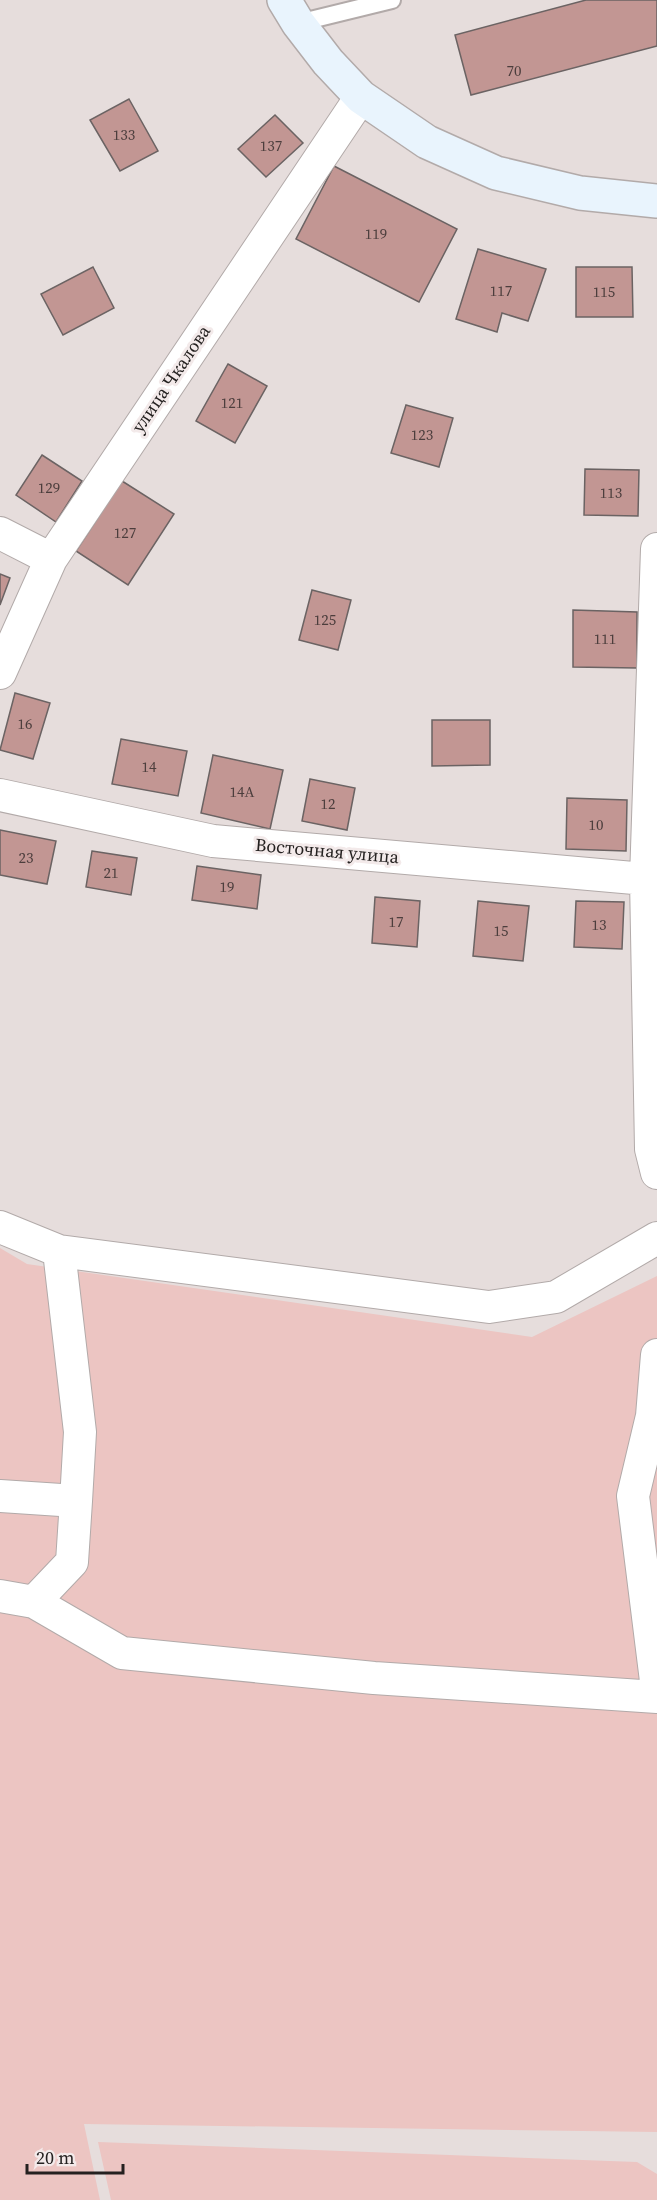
<svg xmlns="http://www.w3.org/2000/svg" width="657" height="2200" font-family="'Source Serif 4',serif">
<style>
.green{fill:#ecc5c2}
.building{fill:#c29693;stroke:#6b6363;stroke-width:1.5}
.lines{fill:none;stroke-linecap:round;stroke-linejoin:round}
.lane-casing{stroke:#b2aaa9;stroke-width:20}
.street-casing{stroke:#b2aaa9;stroke-width:34}
.secondary-casing{stroke:#b2aaa9;stroke-width:36}
.lane{stroke:#fff;stroke-width:16}
.street{stroke:#fff;stroke-width:32}
.secondary{stroke:#e9f4fd;stroke-width:33}
.labels{text-anchor:middle;stroke-width:6;stroke-linejoin:round;paint-order:stroke}
.number-label{font-size:15px;fill:#4c3e3d}
.street-label{font-size:18px;fill:#242120;stroke:#f3eaea}
</style>
<rect width="100%" height="100%" fill="#e6dddc"/>
<path class="green" d="M0 1248 27 1264 532 1337 657 1276V2132L84 2124 100 2200H0Z
M98 2142 637 2162 657 2174V2200H111Z"/>
<path class="building" d="M586 0H657V46L471 95 455 35Z
M129 99 158 151 120 171 90 120Z
M275 115 303 143 266 177 238 149Z
M334 166 457 229 419 302 296 239Z
M478 249 546 269 528 321 502 313 497 332 456 319Z
M93 267 114 308 63 335 41 294Z
M576 267H632L633 317H576Z
M228 364 267 386 235 443 196 421Z
M406 405 453 418 439 467 391 453Z
M42 455 82 481 56 522 16 495Z
M585 469 639 470 638 516 584 515Z
M122 481 174 514 128 585 76 551Z
M0 574 10 578 0 605Z
M312 590 351 600 338 650 299 640Z
M573 610 637 612V668L573 667Z
M15 693 50 703 33 759 0 750Z
M432 720H490V765L432 766Z
M121 739 187 751 178 796 112 784Z
M213 755 283 770 270 829 201 813Z
M310 779 355 788 347 830 302 821Z
M567 798 627 800 626 851 566 849Z
M0 830 56 841 47 884 0 875Z
M92 851 137 858 131 895 86 887Z
M197 866 261 875 257 909 192 900Z
M375 897 420 901 417 947 372 943Z
M478 901 529 906 523 961 473 956Z
M576 901 624 902 622 949 574 947Z"/>
<g class="lines">
<defs>
<path id="lane" d="M298 23 392 0"/>
<path id="street" d="M0 533 51 559
M657 549 646 879 651 1149 657 1173
M0 673 51 559 361 97
M0 795 213 841 657 880
M0 1227 59 1251 489 1307 556 1297 657 1238
M59 1251 80 1432 76 1501 72 1562 34 1602 122 1653 374 1678 657 1697
M657 1355 652 1416 633 1496 657 1689
M0 1496 76 1501
M0 1596 34 1602"/>
<path id="secondary" d="M284 0 298 23 328 62 361 97 427 142 496 173 580 193 657 201"/>
</defs>
<use href="#lane" class="lane-casing"/>
<use href="#street" class="street-casing"/>
<use href="#secondary" class="secondary-casing"/>
<use href="#lane" class="lane"/>
<use href="#street" class="street"/>
<use href="#secondary" class="secondary"/>
</g>
<g class="labels">
<g class="number-label">
<text x="514" y="76">70</text>
<text x="124" y="140">133</text>
<text x="271" y="151">137</text>
<text x="376" y="239">119</text>
<text x="501" y="296">117</text>
<text x="604" y="297">115</text>
<text x="232" y="408">121</text>
<text x="422" y="440">123</text>
<text x="49" y="493">129</text>
<text x="611" y="498">113</text>
<text x="125" y="538">127</text>
<text x="325" y="625">125</text>
<text x="605" y="644">111</text>
<text x="25" y="729">16</text>
<text x="149" y="772">14</text>
<text x="242" y="797">14А</text>
<text x="328" y="809">12</text>
<text x="596" y="830">10</text>
<text x="26" y="863">23</text>
<text x="111" y="878">21</text>
<text x="227" y="892">19</text>
<text x="396" y="927">17</text>
<text x="599" y="930">13</text>
<text x="501" y="936">15</text>
</g>
<g class="street-label">
<text transform="translate(171 379) rotate(-56)" y="6">улица Чкалова</text>
<text transform="translate(327 851) rotate(5)" y="6">Восточная улица</text>
</g>
</g>
<path d="M27 2164v9h96v-9" fill="none" stroke="#242120" stroke-width="3"/>
<text x="36" y="2164" font-size="18" fill="#242120" stroke="#f3eaea" stroke-width="4.5" paint-order="stroke">20 m</text>
</svg>
